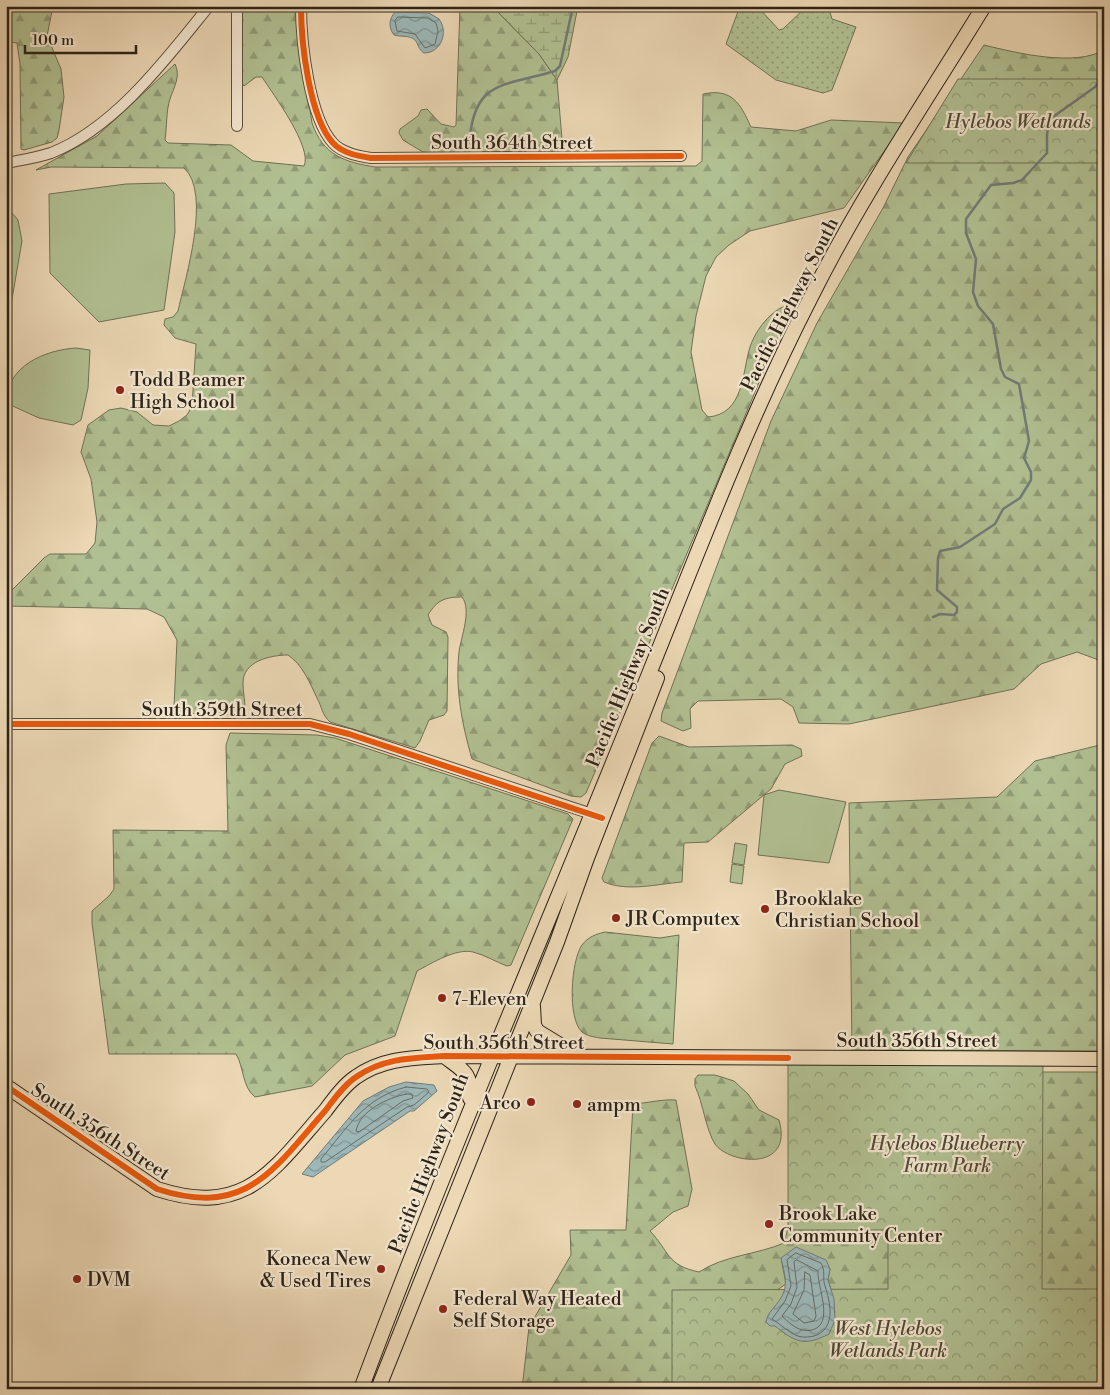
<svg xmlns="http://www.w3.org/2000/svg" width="1110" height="1395" font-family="'Libre Bodoni',serif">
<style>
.grass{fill:url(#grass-dots);stroke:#6f7255}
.forest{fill:url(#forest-firs);stroke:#6f7255}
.wetland{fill:url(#wetland-marsh);stroke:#6f7255}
.park{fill:url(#park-crowns);stroke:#6f7255}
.pitch{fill:#b1c092;stroke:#6f7255}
.water{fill:url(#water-waves);stroke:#707c78}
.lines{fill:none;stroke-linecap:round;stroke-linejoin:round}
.shore{stroke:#656e68;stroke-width:1}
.stream{stroke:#707c78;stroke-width:2.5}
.minor-casing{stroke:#5d503f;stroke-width:12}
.major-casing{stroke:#2d2318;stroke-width:16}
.minor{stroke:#f3e6cf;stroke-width:10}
.major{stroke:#ecd8b5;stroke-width:14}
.cycleway-casing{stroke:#f3e6cf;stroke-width:9}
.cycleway{stroke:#e8590c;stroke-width:6}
.poi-dot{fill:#8f2418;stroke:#f3e6cf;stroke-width:2}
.labels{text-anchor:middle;stroke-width:4.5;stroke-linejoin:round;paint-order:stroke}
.park-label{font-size:19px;font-style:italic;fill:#4e4a36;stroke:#f3e6cf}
.street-label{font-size:19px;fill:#2d2318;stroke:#f3e6cf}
.poi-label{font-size:19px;fill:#2d2318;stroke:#f3e6cf;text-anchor:start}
</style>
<defs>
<pattern id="grass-dots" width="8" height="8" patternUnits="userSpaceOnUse" patternTransform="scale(1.25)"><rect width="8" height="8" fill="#b1c092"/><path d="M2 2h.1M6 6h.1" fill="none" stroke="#909c76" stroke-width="1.8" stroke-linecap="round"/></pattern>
<pattern id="forest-firs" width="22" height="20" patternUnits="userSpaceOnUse" patternTransform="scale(1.25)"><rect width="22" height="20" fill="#b1c092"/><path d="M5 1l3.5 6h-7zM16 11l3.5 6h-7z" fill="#909c76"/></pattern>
<pattern id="wetland-marsh" width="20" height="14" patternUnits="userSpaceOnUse" patternTransform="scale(1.25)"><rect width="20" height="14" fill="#b1c092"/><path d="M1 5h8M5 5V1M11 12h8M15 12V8" fill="none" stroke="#909c76"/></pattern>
<pattern id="park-crowns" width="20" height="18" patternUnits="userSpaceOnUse" patternTransform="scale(1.25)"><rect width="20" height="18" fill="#b1c092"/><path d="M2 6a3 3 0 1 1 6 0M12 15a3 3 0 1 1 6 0" fill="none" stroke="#909c76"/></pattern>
<pattern id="water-waves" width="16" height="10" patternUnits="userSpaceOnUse" patternTransform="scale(1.25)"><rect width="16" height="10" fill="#9db8b8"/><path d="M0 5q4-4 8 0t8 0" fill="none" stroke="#809595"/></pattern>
</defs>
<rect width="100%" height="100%" fill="#ecd8b5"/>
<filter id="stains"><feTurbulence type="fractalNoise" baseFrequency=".004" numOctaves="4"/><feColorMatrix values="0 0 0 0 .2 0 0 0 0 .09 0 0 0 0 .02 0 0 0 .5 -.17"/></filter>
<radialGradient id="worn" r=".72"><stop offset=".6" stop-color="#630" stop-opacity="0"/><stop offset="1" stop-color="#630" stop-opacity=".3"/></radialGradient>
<path class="grass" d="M740 6 758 7 779 30 783 29 807 6H828L832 19 856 27 832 90 823 93 776 80 726 44Z"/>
<path class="forest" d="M6 6H53L47 36 61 69 64 97 59 130 57 138 52 142 24 150 21 149 20 64 17 43 10 42 6 38Z
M242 6H294L312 123C323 155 344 162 375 167L696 166 702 161 703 94C732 88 740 103 751 127L796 131 831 120 904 123 844 208 750 231 729 245 716 257 706 276 696 316 691 352 702 410 708 417C744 414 742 373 750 347 754 335 762 323 771 315 777 310 780 307 788 306L790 309 586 793 581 797 571 796 472 759C462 724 455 689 459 652 461 637 472 610 462 597 445 597 437 600 428 615L432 625 446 632 448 637 447 711 444 715 429 720 420 741 415 748 330 722C322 715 322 707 317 698 310 683 302 664 288 655 271 655 242 661 243 684 243 692 245 700 245 708 230 721 197 713 178 712L174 707 177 640 164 617 147 609 6 606V596L44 558 50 554H86L95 543 97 522 91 479 81 452 88 425 109 410 121 408 137 412 153 425 169 426 179 421 187 415 192 406 196 344 175 338 164 325 165 319 173 317 178 311C185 279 212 193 184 168L51 167 36 170 97 136 175 64C181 76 174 87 170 99 166 111 167 127 165 140L168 143 231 145 253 161 304 166C313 148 273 94 262 77H256L244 86 241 81Z
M460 6H492L539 54 557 80 562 139 558 149 550 153 444 154 423 152 403 140 399 133 400 129 418 116 421 110 427 109 441 124 454 127 456 125Z
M984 45C1016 53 1075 67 1104 50V662L1077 652 1041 664 1014 689 849 724 799 723 793 707 781 699 698 701 690 709 691 728 683 731 661 721 662 713 771 421 817 323 883 208 908 157Z
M230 733 317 735 335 738 568 814 573 819 511 965 507 966C496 962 485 955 473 952 456 948 432 963 417 971L395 1036 345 1055 312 1086 255 1097C242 1087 244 1067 236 1054H109L92 923V911L109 896 114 889 113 830 228 831 226 745Z
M659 736 689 747 792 745 801 749 802 756 785 764 771 789 708 842 684 843 682 882C657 884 628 892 604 882L602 878 652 743Z
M1104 744V1046L1100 1051 852 1050 849 803 997 797 1035 761Z
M605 932 660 938 679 935 673 1044 600 1038C594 1037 587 1036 582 1032 567 1018 571 961 582 945 588 937 596 934 605 932Z
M885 1072H1104V1389L834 1299 828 1280 830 1269 781 1258 786 1284 752 1307 765 1389H522L529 1327 571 1255 570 1230H626L633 1104C648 1103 662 1099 676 1100L692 1189 688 1206 673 1212 650 1231C670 1252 666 1265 699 1272 725 1255 756 1255 784 1243L793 1210Z
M698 1075H715L734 1081 748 1094 759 1110 779 1120C794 1172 729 1164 715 1144 706 1130 703 1103 695 1086V1079Z"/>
<path class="wetland" d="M492 6H578L568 57 557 80 539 54Z"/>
<path class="park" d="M958 79H1104V163H906Z
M788 1058 1043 1059 1042 1289H1104V1389H672V1290L888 1289V1230H788Z"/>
<path class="pitch" d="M165 183 174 193 175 232 164 310 99 322 50 273 49 194 126 184Z
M6 206 18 220 22 241 6 334V279L12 242 10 228 6 220Z
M76 348 90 350 88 388 81 420 73 425 39 418 6 403C6 366 45 350 76 348Z
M779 790 846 802 829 863 758 855 764 795Z
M735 843 747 845 744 865 732 863Z
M732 864 744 866 742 884 730 882Z"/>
<path class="water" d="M395 12 429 13 439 19C449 32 441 53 424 53 418 49 419 45 415 40 410 35 400 37 394 35 388 27 389 19 395 12Z
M406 1082 434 1085 437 1091 414 1111H410L313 1177 302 1174 363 1101 389 1087Z
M796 1247 826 1260 830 1269 828 1280 834 1299 835 1320 829 1334C803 1347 796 1342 775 1326H770L766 1322C768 1311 775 1308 781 1298 789 1285 784 1272 781 1258Z"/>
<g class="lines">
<path class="shore" d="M398 17 428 18 436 23 438 31 435 44 425 48 415 34 397 31 395 21Z
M406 1087 427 1089 429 1092 414 1105 407 1107 325 1162H321V1159C348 1127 364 1098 406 1087Z
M406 1094H412L413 1098 403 1101 359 1132 356 1131C360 1110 388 1098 406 1094Z
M796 1253 821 1263C826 1271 822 1278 825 1286 830 1302 836 1326 817 1335 812 1337 803 1338 798 1336 789 1333 779 1323 772 1319L785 1301 791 1286 787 1260Z
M797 1260 818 1271C817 1287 835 1324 812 1330 800 1333 790 1324 782 1316L791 1304 797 1287 794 1262Z
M805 1272 810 1275 816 1316 814 1321 804 1323 793 1314 804 1290Z"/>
<path class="stream" d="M469 146C473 79 502 87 555 71L560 66 573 6
M933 617 940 614 954 615 957 612V607L937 590 938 558 940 551 960 547 995 524 1003 509 1020 498 1031 480V472L1024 458 1029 441 1019 384 1005 377 1001 369 993 324 978 306 973 292 976 259 966 233V219L991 185 1013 183 1022 180 1047 153V134L1050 119 1095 87 1098 83 1104 55"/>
<defs>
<path id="minor" d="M237 6V126
M301 6C301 41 309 117 333 143 342 153 358 156 371 158L681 156
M6 163C21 160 36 158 51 153 115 128 167 58 209 6
M6 724H310L349 734 598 816"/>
<path id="major" d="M533 1006 534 1025 537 1031 578 1056
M444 1056C462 1070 472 1072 470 1098
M6 1086 157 1189C246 1218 273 1170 325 1111 334 1099 344 1085 356 1077 383 1058 412 1058 444 1056L1104 1059
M361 1389C446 1162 541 940 632 716 690 574 742 431 812 295 862 195 926 101 984 6
M378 1389 557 942 587 858 657 678"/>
</defs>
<use href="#minor" class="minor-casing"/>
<use href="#major" class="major-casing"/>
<use href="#minor" class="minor"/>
<use href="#major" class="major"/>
<defs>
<path id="cycleway" d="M301 6C301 41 309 117 333 143 342 153 358 156 371 158L681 156
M6 724H310L349 734 602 818
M6 1086 157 1189C246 1218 273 1170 325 1111 334 1099 344 1085 356 1077 383 1058 412 1058 444 1056L788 1058"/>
</defs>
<use href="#cycleway" class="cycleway-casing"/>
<use href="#cycleway" class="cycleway"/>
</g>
<g class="poi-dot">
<circle cx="120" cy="390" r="5"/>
<circle cx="765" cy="909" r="5"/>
<circle cx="616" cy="918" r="5"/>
<circle cx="442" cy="998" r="5"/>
<circle cx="531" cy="1102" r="5"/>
<circle cx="577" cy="1104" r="5"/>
<circle cx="769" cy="1224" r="5"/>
<circle cx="381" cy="1269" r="5"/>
<circle cx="77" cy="1279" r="5"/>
<circle cx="443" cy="1309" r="5"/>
</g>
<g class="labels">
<g class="park-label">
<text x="1018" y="128">Hylebos Wetlands</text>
<text x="947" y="1150">Hylebos Blueberry<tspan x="947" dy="22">Farm Park</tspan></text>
<text x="888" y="1335">West Hylebos<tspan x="888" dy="22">Wetlands Park</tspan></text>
</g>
<g class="street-label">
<text x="512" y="149">South 364th Street</text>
<text transform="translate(789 304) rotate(-63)" y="7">Pacific Highway South</text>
<text transform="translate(627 677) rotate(-68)" y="7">Pacific Highway South</text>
<text x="222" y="716">South 359th Street</text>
<text x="917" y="1047">South 356th Street</text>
<text x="504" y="1049">South 356th Street</text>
<text transform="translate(101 1131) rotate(33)" y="7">South 356th Street</text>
<text transform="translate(428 1163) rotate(-69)" y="7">Pacific Highway South</text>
</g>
<g class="poi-label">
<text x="130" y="386">Todd Beamer<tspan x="130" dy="22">High School</tspan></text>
<text x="775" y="905">Brooklake<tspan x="775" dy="22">Christian School</tspan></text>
<text x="626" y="925">JR Computex</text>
<text x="452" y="1005">7-Eleven</text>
<text x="521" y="1109" text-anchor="end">Arco</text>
<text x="587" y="1111">ampm</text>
<text x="779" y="1220">Brook Lake<tspan x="779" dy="22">Community Center</tspan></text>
<text x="371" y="1265" text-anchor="end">Koneca New<tspan x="371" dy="22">&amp; Used Tires</tspan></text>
<text x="87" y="1286">DVM</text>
<text x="453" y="1305">Federal Way Heated<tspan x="453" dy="22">Self Storage</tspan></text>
</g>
</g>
<rect width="1110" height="1395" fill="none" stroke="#ecd8b5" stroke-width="25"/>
<rect x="8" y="8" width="1095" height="1380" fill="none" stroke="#2d2318" stroke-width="2.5"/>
<rect x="12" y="12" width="1085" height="1370" fill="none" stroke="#2d2318"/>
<path d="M25 45v8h111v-8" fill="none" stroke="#2d2318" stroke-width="2.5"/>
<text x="32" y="45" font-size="15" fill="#2d2318" stroke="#f3e6cf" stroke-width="4" paint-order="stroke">100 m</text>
<rect width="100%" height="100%" filter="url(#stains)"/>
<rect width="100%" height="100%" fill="url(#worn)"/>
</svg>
